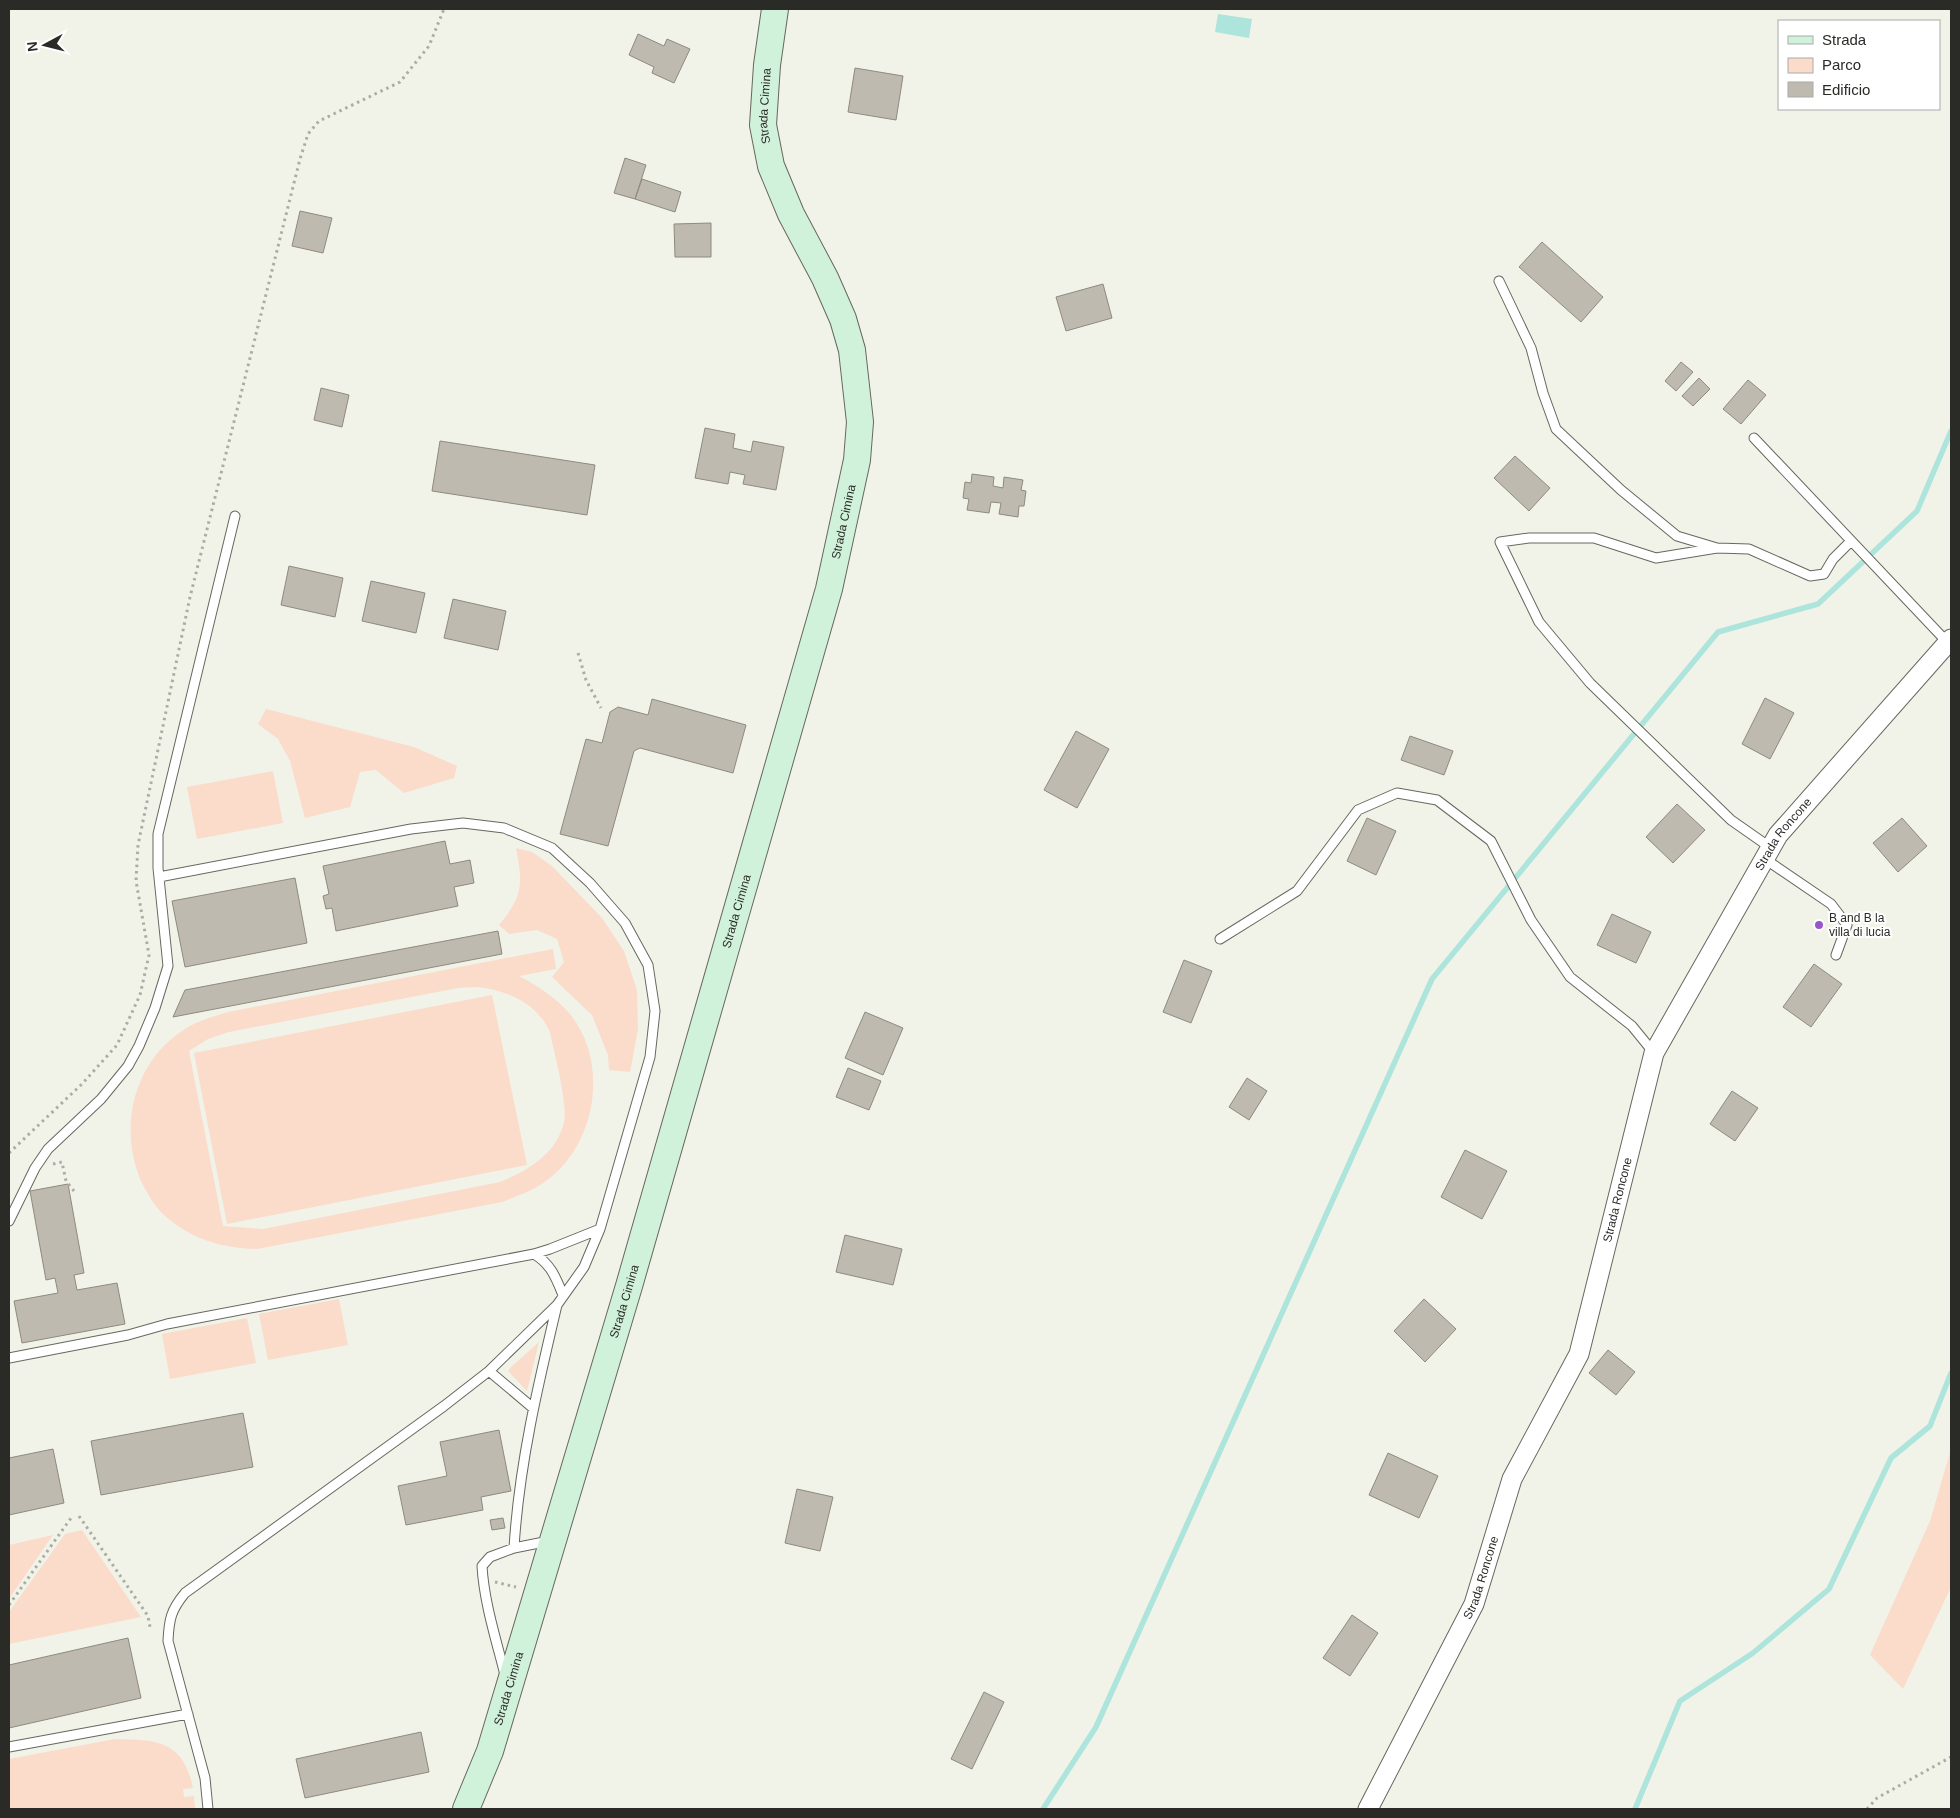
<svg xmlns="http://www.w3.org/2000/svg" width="1960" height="1818" font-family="Arial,sans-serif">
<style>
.green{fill:#fbdbca;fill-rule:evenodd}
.water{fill:#ade4dc}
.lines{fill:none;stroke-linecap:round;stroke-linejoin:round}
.stream{stroke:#ade4dc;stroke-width:5.5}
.building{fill:#bfbab0;stroke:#8f8a80}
.lane-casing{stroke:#66685f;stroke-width:11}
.street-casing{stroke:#66685f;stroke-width:21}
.secondary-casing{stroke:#66685f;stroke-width:28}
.path{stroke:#abada4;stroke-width:3;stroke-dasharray:2.5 4;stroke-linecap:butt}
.lane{stroke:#fff;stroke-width:9}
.street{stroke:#fff;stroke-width:19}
.secondary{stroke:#d0f1da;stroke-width:26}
.poi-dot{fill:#9757cd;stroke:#fff;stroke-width:2}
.labels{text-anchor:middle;stroke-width:4;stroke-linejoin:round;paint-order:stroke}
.street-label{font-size:12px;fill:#2a2b27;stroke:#fff}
.poi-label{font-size:12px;fill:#2a2b27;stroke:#fff;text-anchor:start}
</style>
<rect width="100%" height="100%" fill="#f1f3e8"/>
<path class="green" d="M266 709 414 747 457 766 454 778 404 793 376 770 360 772 350 807 305 818 290 761 278 739 258 724Z
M273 771 283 823 197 839 187 787Z
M516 848 532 852 552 866 602 918 624 951 637 990 638 1029 630 1072 609 1070 608 1055 592 1015 552 977 564 962 557 939 537 930 509 934 499 925C523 896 523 885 516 848Z
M553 949 556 969 519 976C538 986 555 997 570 1014 610 1063 596 1145 546 1181 533 1191 517 1196 502 1202L257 1249C221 1248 190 1239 163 1214 154 1206 148 1194 142 1183 118 1131 132 1064 182 1031 196 1021 212 1017 228 1012ZM478 987C508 991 536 1002 550 1032 554 1053 568 1103 564 1122 557 1154 527 1171 500 1182L263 1229 223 1226 189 1051 208 1039 229 1032 458 988Z
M492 995 527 1165 227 1224 194 1053Z
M339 1299 348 1345 268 1360 259 1314Z
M247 1318 256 1363 170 1379 162 1334Z
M539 1342 527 1391 508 1371 510 1368Z
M1951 1449V1587L1903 1689 1870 1655 1930 1521Z
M82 1530 141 1617 9 1644V1612L65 1534Z
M53 1535 13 1593 9 1599V1545Z
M115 1739C157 1740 183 1740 193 1788L183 1789 184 1797 194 1796 195 1809H9V1759Z"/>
<path class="water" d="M1218 14 1252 19 1249 38 1215 32Z"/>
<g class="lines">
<path class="stream" d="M1043 1809 1096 1727 1432 979 1718 632 1818 604 1917 511 1951 431
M1635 1809 1680 1701 1753 1653 1829 1589 1891 1458 1930 1426 1951 1373"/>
</g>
<path class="building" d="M638 34 664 46 667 39 690 49 674 83 652 73 654 67 629 55Z
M855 68 903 76 896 120 848 112Z
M625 158 646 165 635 199 614 193Z
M642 179 681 192 675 212 635 199Z
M300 211 332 218 323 253 292 246Z
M711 223V257H675L674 224Z
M1542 242 1603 297 1581 322 1519 267Z
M1103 284 1112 318 1066 331 1056 297Z
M1681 362 1693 372 1676 391 1665 381Z
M1699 378 1710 389 1693 406 1682 396Z
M1748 380 1766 395 1741 424 1723 409Z
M321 388 349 395 342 427 314 420Z
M705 428 735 434 733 448 751 452 753 441 784 447 776 490 743 484 745 475 730 472 728 484 695 478Z
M440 441 595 465 587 515 432 491Z
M1515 456 1550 488 1529 511 1494 478Z
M972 474 994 477 993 486 1003 488 1004 477 1023 480 1021 490 1026 491 1024 506H1019L1018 517 999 514 1001 503 991 502 989 513 967 510 969 499 963 498 965 482 971 483Z
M289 566 343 578 335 617 281 605Z
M371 581 425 593 416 633 362 621Z
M453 599 506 611 498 650 444 638Z
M1765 698 1794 713 1770 759 1742 744Z
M652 699 746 725 733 773 640 748 634 751 608 846 560 834 586 739 602 743 610 712 618 707 648 715Z
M1076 731 1109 749 1077 808 1044 790Z
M1410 736 1453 751 1444 775 1401 760Z
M1677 804 1705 830 1673 863 1646 837Z
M1367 818 1396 831 1376 875 1347 861Z
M1902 818 1927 846 1898 872 1873 843Z
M445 841 450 864 470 860 474 883 454 887 458 906 336 931 332 908 326 909 323 896 329 894 323 866Z
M295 878 307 943 185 967 172 901Z
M1612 914 1651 932 1636 963 1597 945Z
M498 931 502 954 173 1017 185 990Z
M1184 960 1212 971 1191 1023 1163 1012Z
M1814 964 1842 984 1811 1027 1783 1007Z
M865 1012 903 1028 883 1075 845 1058Z
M848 1068 881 1081 869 1110 836 1097Z
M1247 1078 1267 1091 1249 1120 1229 1107Z
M1732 1091 1758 1108 1735 1141 1710 1124Z
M1465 1150 1507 1171 1482 1219 1441 1197Z
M68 1184 84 1273 74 1275 77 1290 117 1283 125 1324 22 1343 14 1301 58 1293 55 1278 46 1280 30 1191Z
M845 1235 902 1249 893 1285 836 1272Z
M1424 1299 1456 1329 1425 1362 1394 1331Z
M1608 1350 1635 1372 1616 1395 1589 1373Z
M243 1413 253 1467 101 1495 91 1441Z
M499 1430 511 1491 481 1497 483 1510 406 1525 398 1486 447 1476 440 1442Z
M53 1449 64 1503 9 1515V1458Z
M1388 1453 1438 1476 1419 1518 1369 1495Z
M797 1489 833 1497 820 1551 785 1543Z
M503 1518 505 1528 492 1530 490 1520Z
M1352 1615 1378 1633 1350 1676 1323 1658Z
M128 1638 141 1698 9 1728V1665Z
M984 1692 1004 1702 972 1769 951 1759Z
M421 1732 429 1772 305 1798 296 1759Z"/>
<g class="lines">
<defs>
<path id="lane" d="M1499 281 1531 348 1543 393 1556 429 1621 490 1677 536 1717 548 1749 549 1810 576 1824 574 1833 559 1851 541
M1754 438 1948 643
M1717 548 1656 558 1594 538H1529L1500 542 1539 622 1590 683 1731 820 1771 848
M1765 859 1831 904 1847 925 1836 955
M159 877 411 829 463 823 504 828 552 848 590 883 625 923 648 965 655 1011 650 1057 600 1229 584 1267 557 1305 489 1371 444 1406 185 1593C171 1610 169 1619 168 1641L205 1778 208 1809
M1220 939 1297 891 1358 810 1397 793 1437 800 1491 841 1531 920 1570 977 1632 1026 1654 1053
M9 1221 35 1168 48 1149 101 1099 128 1066 139 1046 155 1008 168 966 158 868V834L235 516
M534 1254C551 1264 556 1278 563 1295
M9 1358 128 1335 167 1324 534 1254 550 1249 600 1229
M489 1371 533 1408
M514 1548C519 1465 538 1385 557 1305
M505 1675C496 1639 484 1602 482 1566L490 1557 514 1548 549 1541
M9 1747 188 1714"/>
<g id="street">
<path id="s1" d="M1368 1809 1474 1604 1512 1479 1579 1354 1654 1053 1778 835 1951 639"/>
</g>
<g id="secondary">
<path id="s2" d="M466 1809 490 1751 629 1286 829 589 857 460 860 422 852 350 843 319 825 278 791 214 771 166 763 125 767 65 775 9"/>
</g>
</defs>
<use href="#lane" class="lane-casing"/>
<use href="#street" class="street-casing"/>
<use href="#secondary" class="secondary-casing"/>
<path class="path" d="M578 653 586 680 601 708
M9 1153 82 1084 117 1045 140 995 149 955 136 881 138 845 190 597 300 159 308 134 319 121 400 82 429 46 444 9
M53 1164 62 1162 66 1181 74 1191
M79 1516 148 1616 150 1627
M495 1582 516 1587
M9 1605 71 1518
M1867 1809 1877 1798 1951 1757"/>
<use href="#lane" class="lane"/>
<use href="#street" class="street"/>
<use href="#secondary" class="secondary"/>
</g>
<circle class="poi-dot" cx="1819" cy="925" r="5"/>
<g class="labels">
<g class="street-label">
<text dy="4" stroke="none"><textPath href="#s2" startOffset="1778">Strada Cimina</textPath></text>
<text dy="4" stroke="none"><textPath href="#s2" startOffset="1342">Strada Cimina</textPath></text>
<text dy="4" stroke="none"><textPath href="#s1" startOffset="1068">Strada Roncone</textPath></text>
<text dy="4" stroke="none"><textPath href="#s2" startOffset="938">Strada Cimina</textPath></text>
<text dy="4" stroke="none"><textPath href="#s1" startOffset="662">Strada Roncone</textPath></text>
<text dy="4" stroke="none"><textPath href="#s2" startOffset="532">Strada Cimina</textPath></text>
<text dy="4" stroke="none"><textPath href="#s1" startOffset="258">Strada Roncone</textPath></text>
<text dy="4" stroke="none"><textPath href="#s2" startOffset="128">Strada Cimina</textPath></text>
</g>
<g class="poi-label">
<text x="1829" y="922">B and B la<tspan x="1829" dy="14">villa di lucia</tspan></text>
</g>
</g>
<rect width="1960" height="1818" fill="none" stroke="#2a2b27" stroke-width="20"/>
<rect x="1778" y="20" width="162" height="90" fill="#ffffff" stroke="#aaaaa9"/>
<rect x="1788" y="36" width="25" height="8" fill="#d0f1da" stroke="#aaaaa9"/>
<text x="1822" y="45" font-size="15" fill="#2a2b27">Strada</text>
<rect x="1788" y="58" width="25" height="15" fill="#fbdbca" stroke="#aaaaa9"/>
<text x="1822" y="70" font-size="15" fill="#2a2b27">Parco</text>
<rect x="1788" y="82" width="25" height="15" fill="#bfbab0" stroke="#aaaaa9"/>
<text x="1822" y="95" font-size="15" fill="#2a2b27">Edificio</text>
<g transform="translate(45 45) rotate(263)" stroke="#ffffff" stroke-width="4" paint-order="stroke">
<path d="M0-4L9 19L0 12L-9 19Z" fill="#2a2b27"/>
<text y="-8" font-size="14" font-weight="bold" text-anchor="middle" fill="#2a2b27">N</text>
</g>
</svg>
